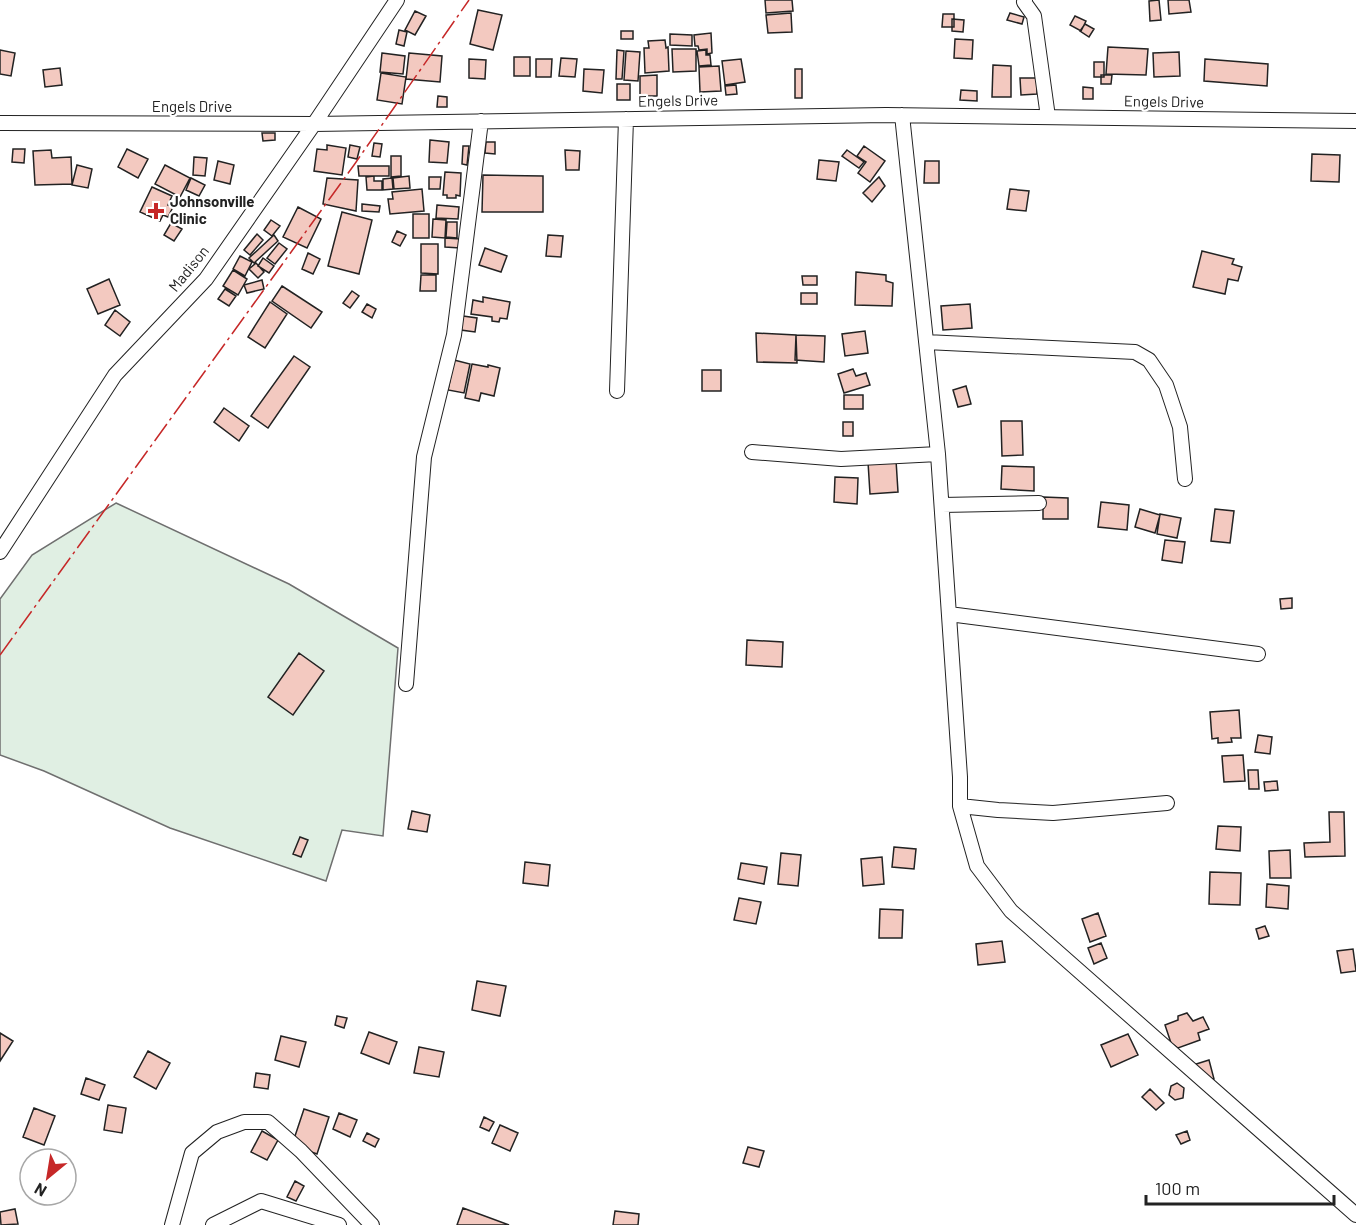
<svg xmlns="http://www.w3.org/2000/svg" width="1356" height="1225" font-family="Barlow,sans-serif">
<style>
.green{fill:#e0efe3;stroke:#6f6f6f;stroke-width:1.5}
.building{fill:#f3c9c0;stroke:#222;stroke-width:1.5}
.lines{fill:none;stroke-linecap:round;stroke-linejoin:round}
.minor-casing{stroke:#222;stroke-width:16}
.minor{stroke:#fff;stroke-width:14}
.power{stroke:#c62828;stroke-width:1.5;stroke-dasharray:21 4.5 3 4.5;stroke-linecap:butt}
.poi-dot{fill:#c62828;stroke:#fff;stroke-width:2}
.labels{text-anchor:middle;stroke-width:4.5;stroke-linejoin:round;paint-order:stroke}
.street-label{font-size:15px;fill:#222;stroke:#fff}
.poi-label{font-size:15px;font-weight:bold;fill:#222;stroke:#fff;text-anchor:start}
</style>
<rect width="100%" height="100%" fill="#fff"/>
<path class="green" d="M116 503 289 584 398 648 383 836 342 830 326 881 170 828 44 771 0 755V599L32 555Z"/>
<path class="building" d="M765 0H792L793 11 766 13Z
M1159 0 1161 20 1150 21 1149 1Z
M1168 0H1189L1191 12 1169 14Z
M478 10 502 15 493 50 470 44Z
M415 11 426 16 415 35 405 30Z
M791 13 792 32 768 33 766 15Z
M1010 13 1024 17 1022 24 1007 20Z
M943 14H954V27H942Z
M1075 16 1086 21 1081 31 1070 25Z
M952 19 964 20 963 32 952 31Z
M1085 24 1094 29 1089 37 1080 31Z
M399 30 407 32 404 46 396 44Z
M621 31H633V39H621Z
M711 33 712 53 707 54V49L699 50 698 46H695L694 35Z
M670 34 692 35V46L670 45Z
M955 39 973 40 972 59 954 58Z
M665 40 666 48 668 47 669 71 645 73 644 48H649L648 41Z
M1108 47 1148 49 1146 75 1106 74Z
M672 49H696V71L673 72Z
M0 50 15 53 11 76 0 74Z
M617 50 624 51 622 79H616Z
M706 50V55H710L711 65 699 66 697 51Z
M626 51 640 52 638 81 624 80Z
M1179 52 1180 76 1154 77 1153 53Z
M382 53 405 56 403 74 380 72Z
M409 53 442 56 440 82 406 79Z
M514 57H530V76H514Z
M561 58 577 59 575 77 559 76Z
M469 59 486 60 485 79 469 78Z
M536 59H552L551 77H536Z
M741 59 745 82 725 85 722 61Z
M1205 59 1268 64 1267 86 1204 81Z
M1094 62H1104V77H1094Z
M993 65 1011 66V97H992Z
M719 66 721 91 700 92 699 67Z
M60 68 62 85 45 87 43 70Z
M584 69 604 70 602 93 583 91Z
M795 69H802V98H795Z
M381 73 406 77 402 104 377 100Z
M657 75V96H640V76Z
M1101 75H1112L1111 84H1101Z
M1020 78H1037V94L1021 95Z
M617 84H630V100H617Z
M736 85 737 94 726 95 725 86Z
M1083 87 1093 88V99H1083Z
M961 90 977 91V101L960 100Z
M438 96 447 97V107H437Z
M262 133H275V140L263 141Z
M430 140 449 142 447 163 429 162Z
M486 142H495V154L485 153Z
M374 143 382 144 380 157 372 156Z
M327 145 346 148 342 175 314 171 317 149 327 150Z
M350 145 360 147 357 159 348 157Z
M463 146H469L467 165 462 164Z
M864 146 885 161 870 182 858 173 866 162 857 156Z
M13 149H25L24 163 12 162Z
M127 149 148 159 138 178 118 167Z
M51 150 52 158 71 157 72 184 35 185 33 151Z
M565 150 580 151 579 170H566Z
M847 150 864 162 859 168 842 156Z
M1312 154 1340 155 1339 182 1311 181Z
M391 156H401V176L391 177Z
M194 157 207 158 205 176 193 175Z
M819 160 839 162 836 181 817 179Z
M218 161 234 165 230 184 214 180Z
M925 161H939V183H924Z
M77 165 92 169 88 188 72 185Z
M165 165 190 178 180 197 155 184Z
M358 166H389V176H359Z
M445 172 461 173 460 196 456 195V198H447V195H443Z
M483 175 543 176V212H482Z
M374 176V181H382V190H367L366 177Z
M409 176 410 188 394 189 393 178Z
M429 177H441L440 189H429Z
M879 177 885 186 872 202 863 193Z
M191 178 205 185 199 196 186 190Z
M327 178 358 180 356 211 323 204Z
M392 178 393 189 383 190V179Z
M152 187 172 196 168 205 173 207 168 217 163 215 160 221 140 212Z
M422 189 424 211 390 214 388 199H393L392 192Z
M1010 189 1029 191 1026 211 1007 209Z
M362 204 380 206 379 212 362 211Z
M437 205 459 207 458 219 436 218Z
M298 207 321 219 307 248 283 237Z
M342 212 372 220 359 274 328 266Z
M413 214H429V238H413Z
M433 219 446 220 445 238 432 237Z
M271 220 280 226 272 236 264 230Z
M447 222H457V238L446 237Z
M171 223 182 229 174 241 164 235Z
M397 231 406 235 400 246 392 242Z
M257 234 263 240 250 255 244 250Z
M274 235 278 241 254 263 249 258Z
M548 235 563 236 561 257 546 256Z
M445 238 461 239 460 248 445 247Z
M279 243 287 249 275 264 267 258Z
M421 244H438V274L421 273Z
M485 248 507 256 501 272 479 265Z
M1202 251 1234 259 1232 264 1242 267 1238 281 1228 279 1225 294 1193 287Z
M308 253 320 259 313 274 302 269Z
M240 256 252 262 245 276 233 269Z
M263 258 274 266 269 273 258 266Z
M256 263 264 272 258 278 249 269Z
M233 270 247 279 238 295 223 286Z
M856 272 886 275V281L893 283 892 306 855 305Z
M421 275H436V291H420Z
M802 276H817V285H803Z
M109 279 120 305 98 314 87 289Z
M262 280 264 289 247 293 244 285Z
M282 286 322 312 311 328 272 301Z
M225 289 236 296 229 306 218 299Z
M352 291 359 296 350 308 343 303Z
M801 293H817V304H801Z
M483 297 510 302 507 319 500 318 499 322 492 321V317L471 314 473 300 483 302Z
M270 302 287 314 265 348 248 337Z
M367 304 376 309 372 318 362 312Z
M970 304 972 328 943 330 941 306Z
M115 310 130 322 120 336 105 325Z
M463 316 477 318 475 332 461 330Z
M865 331 868 353 845 356 842 334Z
M756 333 796 335 797 363 757 362Z
M796 335 825 336 824 362 795 360Z
M294 356 310 367 268 428 251 416Z
M454 360 470 364 464 393 448 390Z
M472 364 488 367V365L500 368 494 396 481 393 479 401 465 398Z
M853 369 856 376 866 373 870 385 844 393 838 374Z
M702 370H721V391H702Z
M966 386 971 404 958 407 953 390Z
M844 395H863V409H844Z
M224 408 249 426 239 441 214 422Z
M1001 421H1022L1023 455 1002 456Z
M843 422H853V436H843Z
M896 460 898 492 870 494 868 462Z
M1002 466 1034 467V491L1001 489Z
M835 477 858 478 857 504 834 502Z
M1043 497 1068 498V519H1043Z
M1101 502 1129 505 1127 530 1098 527Z
M1140 509 1160 515 1155 533 1135 527Z
M1215 509 1234 511 1230 543 1211 541Z
M1160 514 1181 518 1177 538 1157 534Z
M1165 540 1185 542 1182 563 1162 560Z
M1292 598V608L1281 609 1280 599Z
M747 640 783 642 782 667 746 665Z
M299 653 324 671 293 715 268 697Z
M1239 710 1241 738H1231L1232 742 1218 743V738L1212 739 1210 712Z
M1258 735 1272 737 1270 754 1255 752Z
M1243 755 1245 781 1224 782 1222 756Z
M1248 770H1258L1259 789H1249Z
M1277 781 1278 790 1265 791 1264 782Z
M412 811 430 815 427 832 408 829Z
M1329 812H1344L1345 856 1305 857 1304 843 1330 842Z
M1218 826 1241 827 1240 851 1216 849Z
M300 837 308 840 301 857 293 854Z
M894 847 916 849 914 869 892 867Z
M1290 850 1291 878H1270L1269 851Z
M781 853 801 855 798 886 778 884Z
M882 857 884 884 863 886 861 859Z
M525 862 550 865 548 886 523 883Z
M741 863 767 867 764 884 738 879Z
M1210 872 1241 873 1240 905 1209 904Z
M1267 884 1289 886 1288 909 1266 907Z
M739 898 761 902 756 924 734 920Z
M880 909 903 910 902 938H879Z
M1098 913 1106 936 1090 942 1082 919Z
M1265 926 1269 936 1259 939 1256 929Z
M1002 941 1005 962 978 965 976 944Z
M1101 943 1107 958 1094 964 1088 948Z
M1353 949 1356 971 1341 973 1337 951Z
M477 981 506 986 500 1016 472 1010Z
M1187 1013 1193 1021 1203 1017 1209 1029 1198 1033 1200 1040 1178 1048 1171 1043 1165 1025 1178 1020V1016Z
M337 1016 347 1018 344 1028 335 1025Z
M369 1032 397 1042 389 1064 361 1053Z
M0 1033 13 1041 0 1061Z
M1128 1034 1138 1055 1111 1067 1101 1045Z
M281 1036 306 1042 299 1067 275 1060Z
M419 1047 444 1052 439 1077 414 1073Z
M148 1051 170 1063 156 1089 134 1077Z
M1209 1060 1214 1079 1200 1084 1193 1065Z
M256 1073 270 1075 268 1089 254 1087Z
M86 1078 105 1085 99 1100 81 1094Z
M1177 1083 1184 1088 1183 1098 1175 1100 1169 1095 1171 1086Z
M1150 1089 1164 1103 1156 1110 1142 1097Z
M108 1105 126 1108 122 1133 104 1130Z
M34 1108 55 1116 44 1145 23 1137Z
M304 1109 329 1117 317 1154 292 1145Z
M339 1113 357 1120 350 1137 333 1129Z
M484 1117 494 1122 489 1131 480 1127Z
M500 1125 518 1133 510 1151 492 1143Z
M262 1131 278 1140 267 1160 251 1152Z
M1187 1131 1190 1140 1181 1144 1176 1135Z
M367 1133 379 1139 375 1147 363 1141Z
M748 1147 764 1151 759 1167 743 1163Z
M295 1181 304 1186 296 1201 287 1197Z
M463 1208 509 1225H457Z
M15 1209 18 1224 1 1225 0 1212Z
M615 1211 639 1214 638 1225H613Z"/>
<g class="lines">
<defs>
<path id="minor" d="M1025 0 1024 2 1034 16 1048 117
M902 115 938 454 960 777V806L977 866 1011 911 1356 1215
M0 123 314 124 886 115 1356 121
M926 342 1135 352 1149 360 1166 385 1180 427 1185 479
M617 391 626 119
M752 452 841 459 938 454
M942 505 1039 503
M0 552 115 375 206 279 314 124 397 0
M949 614 1258 654
M406 684 424 457 454 335 481 121
M960 806 998 810 1053 813 1167 803
M172 1225 192 1153 217 1132 244 1122H268L301 1151 372 1225
M213 1225 261 1201 339 1225"/>
</defs>
<use href="#minor" class="minor-casing"/>
<use href="#minor" class="minor"/>
<path class="power" d="M0 655 354 165 469 0"/>
</g>
<path class="poi-dot" d="M153 202h6v6h6v6h-6v6h-6v-6h-6v-6h6z"/>
<g class="labels">
<g class="street-label">
<text transform="translate(678 101) rotate(-1)" y="5">Engels Drive</text>
<text transform="translate(1164 102) rotate(1)" y="5">Engels Drive</text>
<text x="192" y="112">Engels Drive</text>
<text transform="translate(189 269) rotate(-51)" y="5">Madison</text>
</g>
<g class="poi-label">
<text x="170" y="207">Johnsonville<tspan x="170" dy="17">Clinic</tspan></text>
</g>
</g>
<g transform="translate(48 1177) rotate(210)"><circle r="28" fill="#ffffff" stroke="#a7a7a7" stroke-width="1.5"/>
<path d="M0-4.5L10 22L0 15L-10 22Z" fill="#c62828"/>
<text y="-9" font-size="16" font-weight="bold" text-anchor="middle" fill="#222222">N</text>
</g>
<path d="M1146 1195v9h188v-9" fill="none" stroke="#222222" stroke-width="3"/>
<text x="1155" y="1195" font-size="18" fill="#222222" stroke="#ffffff" stroke-width="4.5" paint-order="stroke">100 m</text>
</svg>
